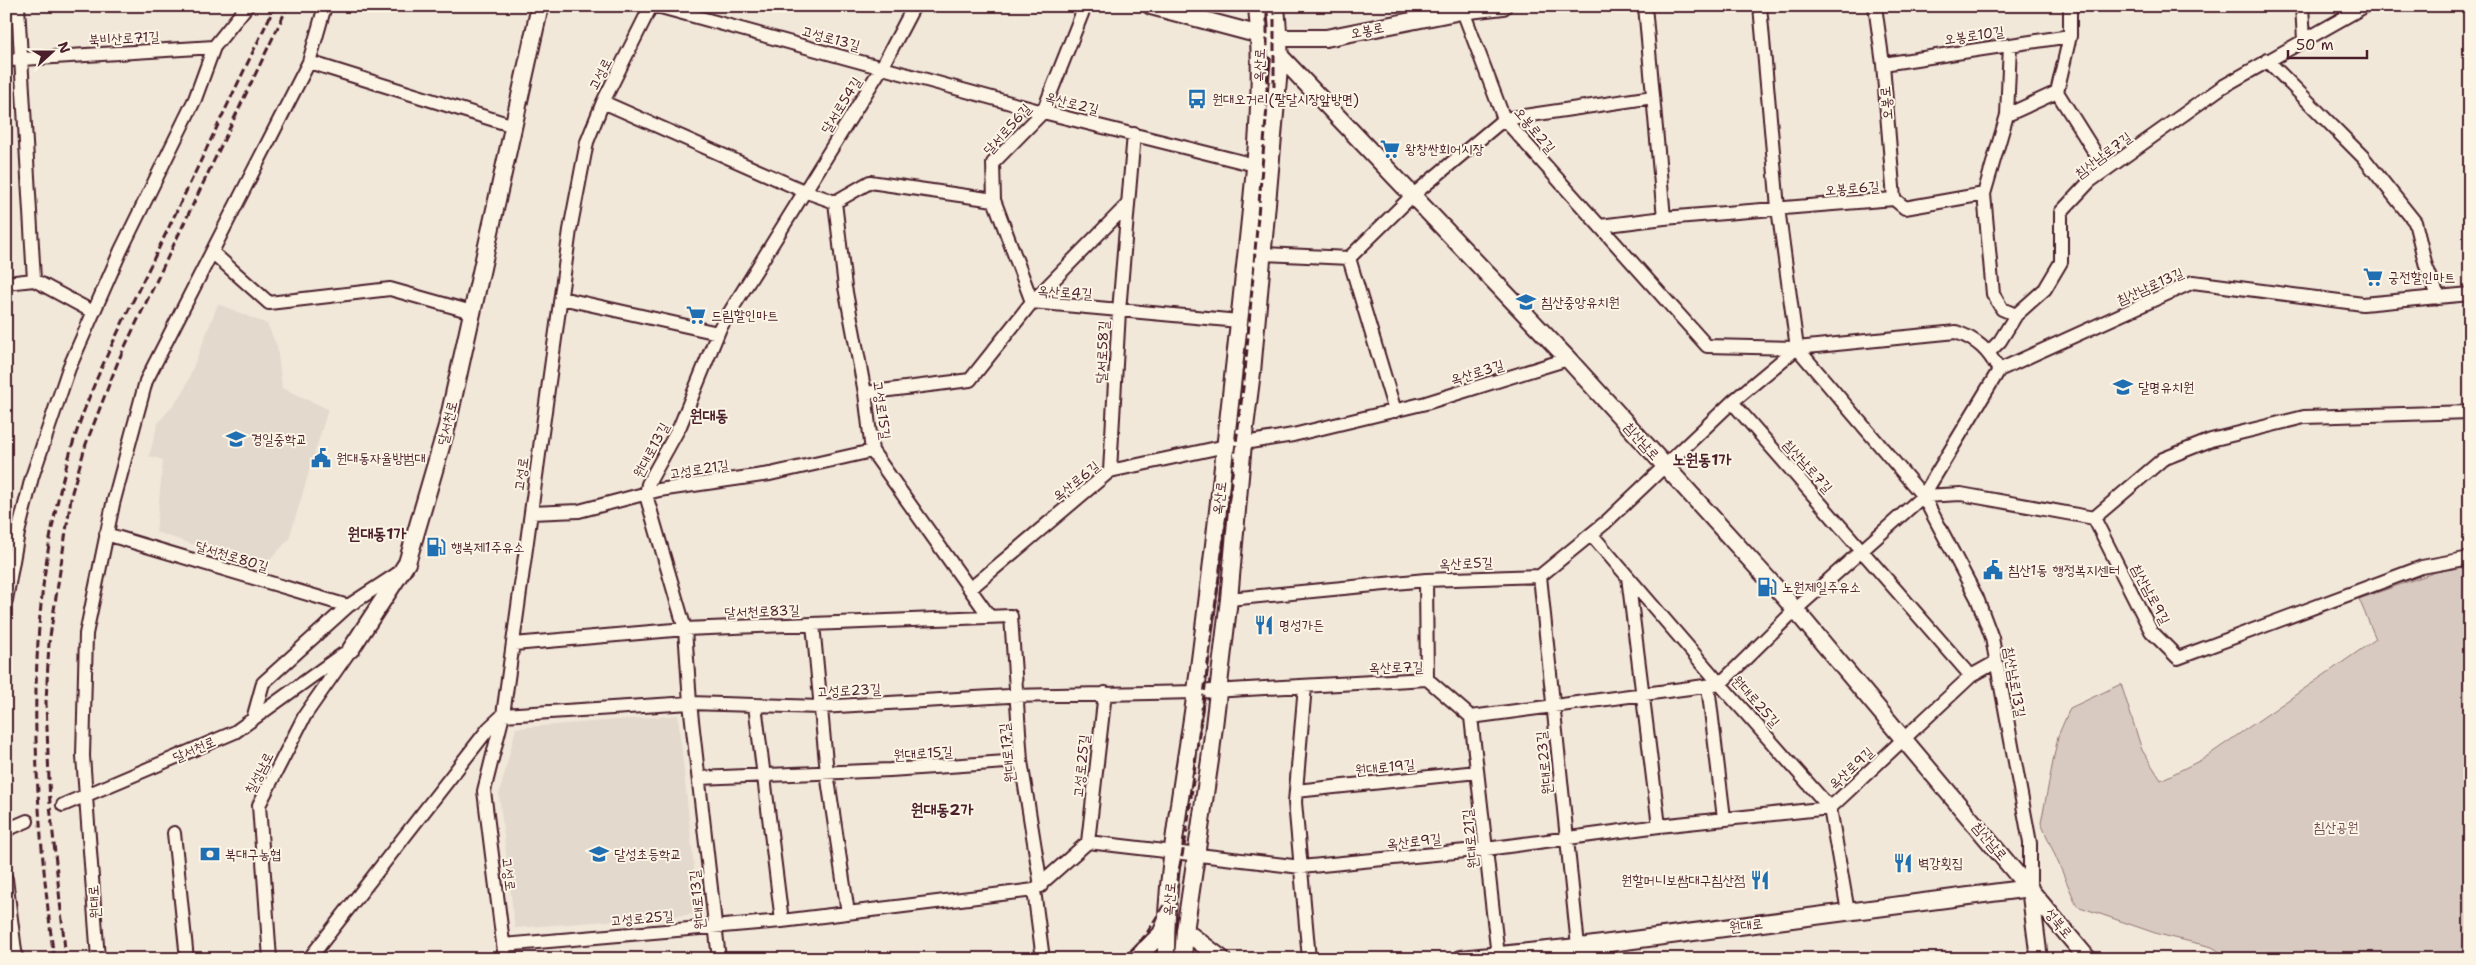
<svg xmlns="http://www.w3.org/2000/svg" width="2476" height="965" font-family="'Shantell Sans','Poor Story',sans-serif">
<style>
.built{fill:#e4d9cd}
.green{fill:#d8cac0;stroke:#917476}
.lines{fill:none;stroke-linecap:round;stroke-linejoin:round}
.minor-casing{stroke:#4a1f2b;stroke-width:16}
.major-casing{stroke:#4a1f2b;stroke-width:20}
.minor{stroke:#fcf5e5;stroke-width:12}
.major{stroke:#fcf5e5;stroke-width:16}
.rail{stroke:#4a1f2b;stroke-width:3;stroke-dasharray:8 4;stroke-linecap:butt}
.labels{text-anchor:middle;stroke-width:4;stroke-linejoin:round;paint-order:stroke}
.street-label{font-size:14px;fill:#4a1f2b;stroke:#fcf5e5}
.poi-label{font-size:14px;fill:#4a1f2b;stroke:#fcf5e5;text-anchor:start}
.park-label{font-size:14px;fill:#6e4a50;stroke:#fcf5e5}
.quarter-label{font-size:16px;font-weight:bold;fill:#4a1f2b;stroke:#fcf5e5}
</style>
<rect width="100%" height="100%" fill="#f1e8da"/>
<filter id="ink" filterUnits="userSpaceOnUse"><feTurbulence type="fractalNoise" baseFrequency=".02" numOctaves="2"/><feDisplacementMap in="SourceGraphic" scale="10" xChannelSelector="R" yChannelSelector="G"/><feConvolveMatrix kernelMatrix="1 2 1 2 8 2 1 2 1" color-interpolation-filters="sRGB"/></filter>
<g filter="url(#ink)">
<path class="built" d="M218 304 267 324 277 346 282 388 328 409 289 539 263 568 156 532 163 460 149 456 158 423 183 393Z
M678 715 699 914 515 928 499 795 516 728Z"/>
<path class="green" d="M2470 566V959H2231L2212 947 2158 934 2077 906 2041 823 2058 736 2070 708 2121 684 2142 750 2161 780 2203 759 2376 639 2359 599 2436 572Z"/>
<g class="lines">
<defs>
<path id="minor" d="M18 6 34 280
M657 6 1043 112 1255 165
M1461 6 1504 119 1707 346 1797 348 1956 332C1978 340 1988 350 1999 370
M1645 6 1664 218
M1760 6 1778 208 1797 348
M1875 6 1883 64 1894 199
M2070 6V36L2057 92 2106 170
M2302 6 2304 40
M2010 45 2007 115 1984 194 1993 294 2002 309 2016 315
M6 60 214 47
M2267 60 2363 157 2415 222 2426 266 2439 298
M309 62 514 126
M1883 64 2070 36
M603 102 804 191 835 202
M2007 115 2057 92
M835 202 845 287 865 393 872 451 989 616
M835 202 870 182 994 200
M1600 226 1664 218 1894 199 1905 208 1984 194
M212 252 269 303 390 289 472 312
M1263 254 1349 258
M1349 258 1412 196 1504 119 1653 97
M1349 258 1395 411
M6 283 34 280 93 312
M561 298 718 333
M1032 302 994 200 993 163 1043 112 1085 6
M1032 302 1239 321
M1797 348 1923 496 1977 598 1992 638 2030 843V888
M1989 352 2000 341 2016 315 2045 289 2061 262V212L2090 181 2222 87 2365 6
M865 393 970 380 1032 302 1128 204
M1732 402 1971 676
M1110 471 1119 311 1134 134
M1923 496 1999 370 2193 282 2363 304 2470 294
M531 513 579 511 659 490 770 474 872 451
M2094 518 2163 459 2211 440 2304 417 2470 412
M106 534 348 606
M1591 534 1720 684 1830 808 1848 912
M1540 576 1578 946
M1628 577 1659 826
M1426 580 1427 679
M970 589 1110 471 1226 446 1293 435 1426 403 1568 359
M1229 599 1426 580 1540 576 1606 522 1732 402 1797 348
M6 600 18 533 32 477 69 368 121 250 195 99 214 47 247 6
M813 624 827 773 848 913
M514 644 685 629 1011 616 1021 761 1041 886
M1305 686 1295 802 1309 959
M1708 686 1724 818
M755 705 782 921
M1471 717 1498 956
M253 719 263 683 348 606 397 574
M699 778 890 770 1021 761
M1296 791 1477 772
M63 805 235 732 343 654
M6 830 27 821
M174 833 187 959
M1088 842 1301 867 1486 849 1659 826 1830 808 1971 676 1996 662
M6 879 16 959
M503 945 782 921 1034 890
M98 959 83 756 86 634 113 504 146 381 309 62 325 6
M270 959 259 805 305 715 351 649
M309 959 489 728 503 715 690 703 820 707 1009 696 1195 692 1427 679 1471 717 1720 684 1795 610 1923 496 1961 494 2094 518 2151 631 2178 658 2422 567 2470 558
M505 959 484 791 503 715 570 230 587 142 603 102 651 6
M719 959 690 703 685 629 646 495 648 484 680 426 720 328 882 67 914 6
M1043 959 1034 890 1088 842 1105 693"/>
<path id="major" d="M1151 6 1260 35 1284 38H1326L1461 11 1503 6
M1260 35 1568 359 1786 599 2088 959
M351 649 407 563 447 426 540 6
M2030 888 2039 959
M1185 931 1222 959
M1135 959 1161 934 1166 922
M1166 959C1165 869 1184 780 1196 691 1213 562 1227 433 1241 304 1251 206 1266 104 1257 6
M1183 959 1185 931 1210 760 1229 599 1243 443 1252 372 1280 57 1276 6
M1461 959 1587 946 2030 888"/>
</defs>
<use href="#minor" class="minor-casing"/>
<use href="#major" class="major-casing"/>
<use href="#minor" class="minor"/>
<use href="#major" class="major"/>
<path class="rail" d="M1274 99V12
M54 959C32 786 21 609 74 440 94 376 126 316 155 256 195 173 235 89 275 6
M66 959 50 805 46 702 49 643 72 492 86 444 119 359 288 6
M1123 959 1146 935 1176 885 1186 836 1245 372 1267 107V6"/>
</g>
</g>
<defs>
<symbol id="bus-bare" viewBox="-9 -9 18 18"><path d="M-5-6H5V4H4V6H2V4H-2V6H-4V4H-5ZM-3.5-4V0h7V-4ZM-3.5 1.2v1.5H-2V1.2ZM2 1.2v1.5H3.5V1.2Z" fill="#1f6fb2" stroke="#fcf5e5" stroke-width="2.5" paint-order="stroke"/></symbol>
<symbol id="supermarket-bare" viewBox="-9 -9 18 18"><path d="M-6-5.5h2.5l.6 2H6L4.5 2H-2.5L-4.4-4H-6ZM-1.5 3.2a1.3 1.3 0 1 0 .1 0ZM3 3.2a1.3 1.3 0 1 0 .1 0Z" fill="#1f6fb2" stroke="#fcf5e5" stroke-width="2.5" paint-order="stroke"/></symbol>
<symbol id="school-bare" viewBox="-9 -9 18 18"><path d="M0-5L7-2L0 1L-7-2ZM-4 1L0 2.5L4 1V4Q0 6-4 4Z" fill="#1f6fb2" stroke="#fcf5e5" stroke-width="2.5" paint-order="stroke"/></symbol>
<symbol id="civic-bare" viewBox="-9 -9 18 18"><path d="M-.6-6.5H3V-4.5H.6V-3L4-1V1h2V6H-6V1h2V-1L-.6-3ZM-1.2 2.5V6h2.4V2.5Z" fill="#1f6fb2" stroke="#fcf5e5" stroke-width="2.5" paint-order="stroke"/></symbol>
<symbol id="fuel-bare" viewBox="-9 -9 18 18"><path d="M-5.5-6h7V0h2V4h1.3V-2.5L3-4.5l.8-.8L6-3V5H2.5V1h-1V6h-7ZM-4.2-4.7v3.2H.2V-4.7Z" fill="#1f6fb2" stroke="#fcf5e5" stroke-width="2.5" paint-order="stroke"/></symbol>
<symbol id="restaurant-bare" viewBox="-9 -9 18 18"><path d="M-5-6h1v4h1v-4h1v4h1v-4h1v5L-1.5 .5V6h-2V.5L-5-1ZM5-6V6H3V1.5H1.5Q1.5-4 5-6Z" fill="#1f6fb2" stroke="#fcf5e5" stroke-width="2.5" paint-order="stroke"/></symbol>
<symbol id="bank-bare" viewBox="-9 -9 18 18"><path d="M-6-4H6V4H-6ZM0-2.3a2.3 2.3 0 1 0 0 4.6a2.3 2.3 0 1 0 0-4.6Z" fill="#1f6fb2" stroke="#fcf5e5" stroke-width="2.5" paint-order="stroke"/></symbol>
</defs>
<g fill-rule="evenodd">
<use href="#bus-bare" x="1183" y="85" width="28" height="28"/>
<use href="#supermarket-bare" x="1376" y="135" width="28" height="28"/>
<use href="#supermarket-bare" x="2359" y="263" width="28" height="28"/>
<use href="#school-bare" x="1512" y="288" width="28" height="28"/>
<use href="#supermarket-bare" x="682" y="301" width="28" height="28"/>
<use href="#school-bare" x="2109" y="373" width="28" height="28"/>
<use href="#school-bare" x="222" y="425" width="28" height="28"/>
<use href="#civic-bare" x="307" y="444" width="28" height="28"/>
<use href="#fuel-bare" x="422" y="533" width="28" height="28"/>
<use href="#civic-bare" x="1979" y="556" width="28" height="28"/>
<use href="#fuel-bare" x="1753" y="573" width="28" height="28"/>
<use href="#restaurant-bare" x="1250" y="611" width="28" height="28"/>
<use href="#bank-bare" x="196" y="840" width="28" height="28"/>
<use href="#school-bare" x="585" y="840" width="28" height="28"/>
<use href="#restaurant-bare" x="1889" y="849" width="28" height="28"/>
<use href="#restaurant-bare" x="1746" y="866" width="28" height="28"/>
</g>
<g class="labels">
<g class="street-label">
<text transform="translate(1367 30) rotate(-11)" y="5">오봉로</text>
<text transform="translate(1974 35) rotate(-8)" y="5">오봉로10길</text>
<text transform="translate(124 38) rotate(-3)" y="5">북비산로71길</text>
<text transform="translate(831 38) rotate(15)" y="5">고성로13길</text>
<text transform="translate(1259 65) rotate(-88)" y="5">옥산로</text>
<text transform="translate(600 74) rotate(-63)" y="5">고성로</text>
<text transform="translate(1072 103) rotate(14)" y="5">옥산로2길</text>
<text transform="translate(1886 103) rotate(-95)" y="5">오봉로</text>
<text transform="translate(841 105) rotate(-58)" y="5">달서로54길</text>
<text transform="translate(1007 129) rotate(-48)" y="5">달서로56길</text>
<text transform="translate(1535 130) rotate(50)" y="5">오봉로2길</text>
<text transform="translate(2103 155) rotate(-37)" y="5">침산남로7길</text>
<text transform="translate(1852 188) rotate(-4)" y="5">오봉로6길</text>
<text transform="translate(2150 286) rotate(-24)" y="5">침산남로13길</text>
<text transform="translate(1065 292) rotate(3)" y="5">옥산로4길</text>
<text transform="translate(1102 352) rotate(-87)" y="5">달서로58길</text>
<text transform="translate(1477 372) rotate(-17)" y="5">옥산로3길</text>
<text transform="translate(882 410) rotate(82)" y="5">고성로15길</text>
<text transform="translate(447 423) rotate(-76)" y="5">달서천로</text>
<text transform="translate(1642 441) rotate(48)" y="5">침산남로</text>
<text transform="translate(651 450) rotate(-62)" y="5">원대로13길</text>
<text transform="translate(1808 466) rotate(48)" y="5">침산남로7길</text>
<text transform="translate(699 469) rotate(-9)" y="5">고성로21길</text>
<text transform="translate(521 474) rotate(-82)" y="5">고성로</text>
<text transform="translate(1076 481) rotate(-39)" y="5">옥산로6길</text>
<text transform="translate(1219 498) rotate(-83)" y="5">옥산로</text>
<text transform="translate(232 556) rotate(17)" y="5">달서천로80길</text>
<text transform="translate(1466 563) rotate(-2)" y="5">옥산로5길</text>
<text transform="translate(2151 594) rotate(62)" y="5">침산남로9길</text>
<text transform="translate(762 611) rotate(-2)" y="5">달서천로83길</text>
<text transform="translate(1396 667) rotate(-1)" y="5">옥산로7길</text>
<text transform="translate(2015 682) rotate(80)" y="5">침산남로13길</text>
<text transform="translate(849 690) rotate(-3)" y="5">고성로23길</text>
<text transform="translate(1756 701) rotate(48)" y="5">원대로25길</text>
<text transform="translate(194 749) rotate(-23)" y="5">달서천로</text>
<text transform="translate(923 753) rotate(-4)" y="5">원대로15길</text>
<text transform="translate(1007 753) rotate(-96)" y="5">원대로17길</text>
<text transform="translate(1544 763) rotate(-96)" y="5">원대로23길</text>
<text transform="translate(1081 766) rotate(-84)" y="5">고성로25길</text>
<text transform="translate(1385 767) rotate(-6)" y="5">원대로19길</text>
<text transform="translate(1851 768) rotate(-43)" y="5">옥산로9길</text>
<text transform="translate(259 773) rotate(-63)" y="5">칠성남로</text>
<text transform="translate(1470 839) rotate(-96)" y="5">원대로21길</text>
<text transform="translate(1414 841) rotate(-6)" y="5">옥산로9길</text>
<text transform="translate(1990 841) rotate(50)" y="5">침산남로</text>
<text transform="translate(509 874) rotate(83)" y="5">고성로</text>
<text transform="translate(1169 899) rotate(-86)" y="5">옥산로</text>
<text transform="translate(697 900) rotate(-96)" y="5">원대로13길</text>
<text transform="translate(94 902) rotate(-94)" y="5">원대로</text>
<text transform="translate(642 918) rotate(-5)" y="5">고성로25길</text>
<text transform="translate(2059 923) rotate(51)" y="5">성북로</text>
<text transform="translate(1746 925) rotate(-7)" y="5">원대로</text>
</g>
<g class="poi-label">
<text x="1212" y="104">원대오거리(팔달시장앞방면)</text>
<text x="1405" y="154">왕창싼회어시장</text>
<text x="2388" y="282">궁전할인마트</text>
<text x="1541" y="307">침산중앙유치원</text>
<text x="711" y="320">드림할인마트</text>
<text x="2138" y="392">달명유치원</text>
<text x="251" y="444">경일중학교</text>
<text x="336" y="463">원대동자율방범대</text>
<text x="451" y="552">행복제1주유소</text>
<text x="2008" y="575">침산1동 행정복지센터</text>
<text x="1782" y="592">노원제일주유소</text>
<text x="1279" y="630">명성가든</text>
<text x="225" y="859">북대구농협</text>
<text x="614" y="859">달성초등학교</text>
<text x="1918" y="868">벽강횟집</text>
<text x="1745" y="885" text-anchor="end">원할머니보쌈대구침산점</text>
</g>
<g class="park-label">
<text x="2336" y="832">침산공원</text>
</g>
<g class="quarter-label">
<text x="709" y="421">원대동</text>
<text x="1702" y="465">노원동1가</text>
<text x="377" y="539">원대동1가</text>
<text x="942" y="815">원대동2가</text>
</g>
</g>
<rect width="2476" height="965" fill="none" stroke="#fcf5e5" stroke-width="25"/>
<rect x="12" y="12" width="2451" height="940" fill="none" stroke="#4a1f2b" stroke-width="2" filter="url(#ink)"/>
<g transform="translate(52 52) rotate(69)" stroke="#fcf5e5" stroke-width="4" paint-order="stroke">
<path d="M0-4L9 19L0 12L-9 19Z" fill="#4a1f2b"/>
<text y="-8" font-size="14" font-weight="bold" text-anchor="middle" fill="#4a1f2b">N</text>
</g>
<path d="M2288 50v8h79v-8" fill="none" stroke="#4a1f2b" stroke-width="2.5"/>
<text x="2296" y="50" font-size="15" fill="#4a1f2b" stroke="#fcf5e5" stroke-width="4" paint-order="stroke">50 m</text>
</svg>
